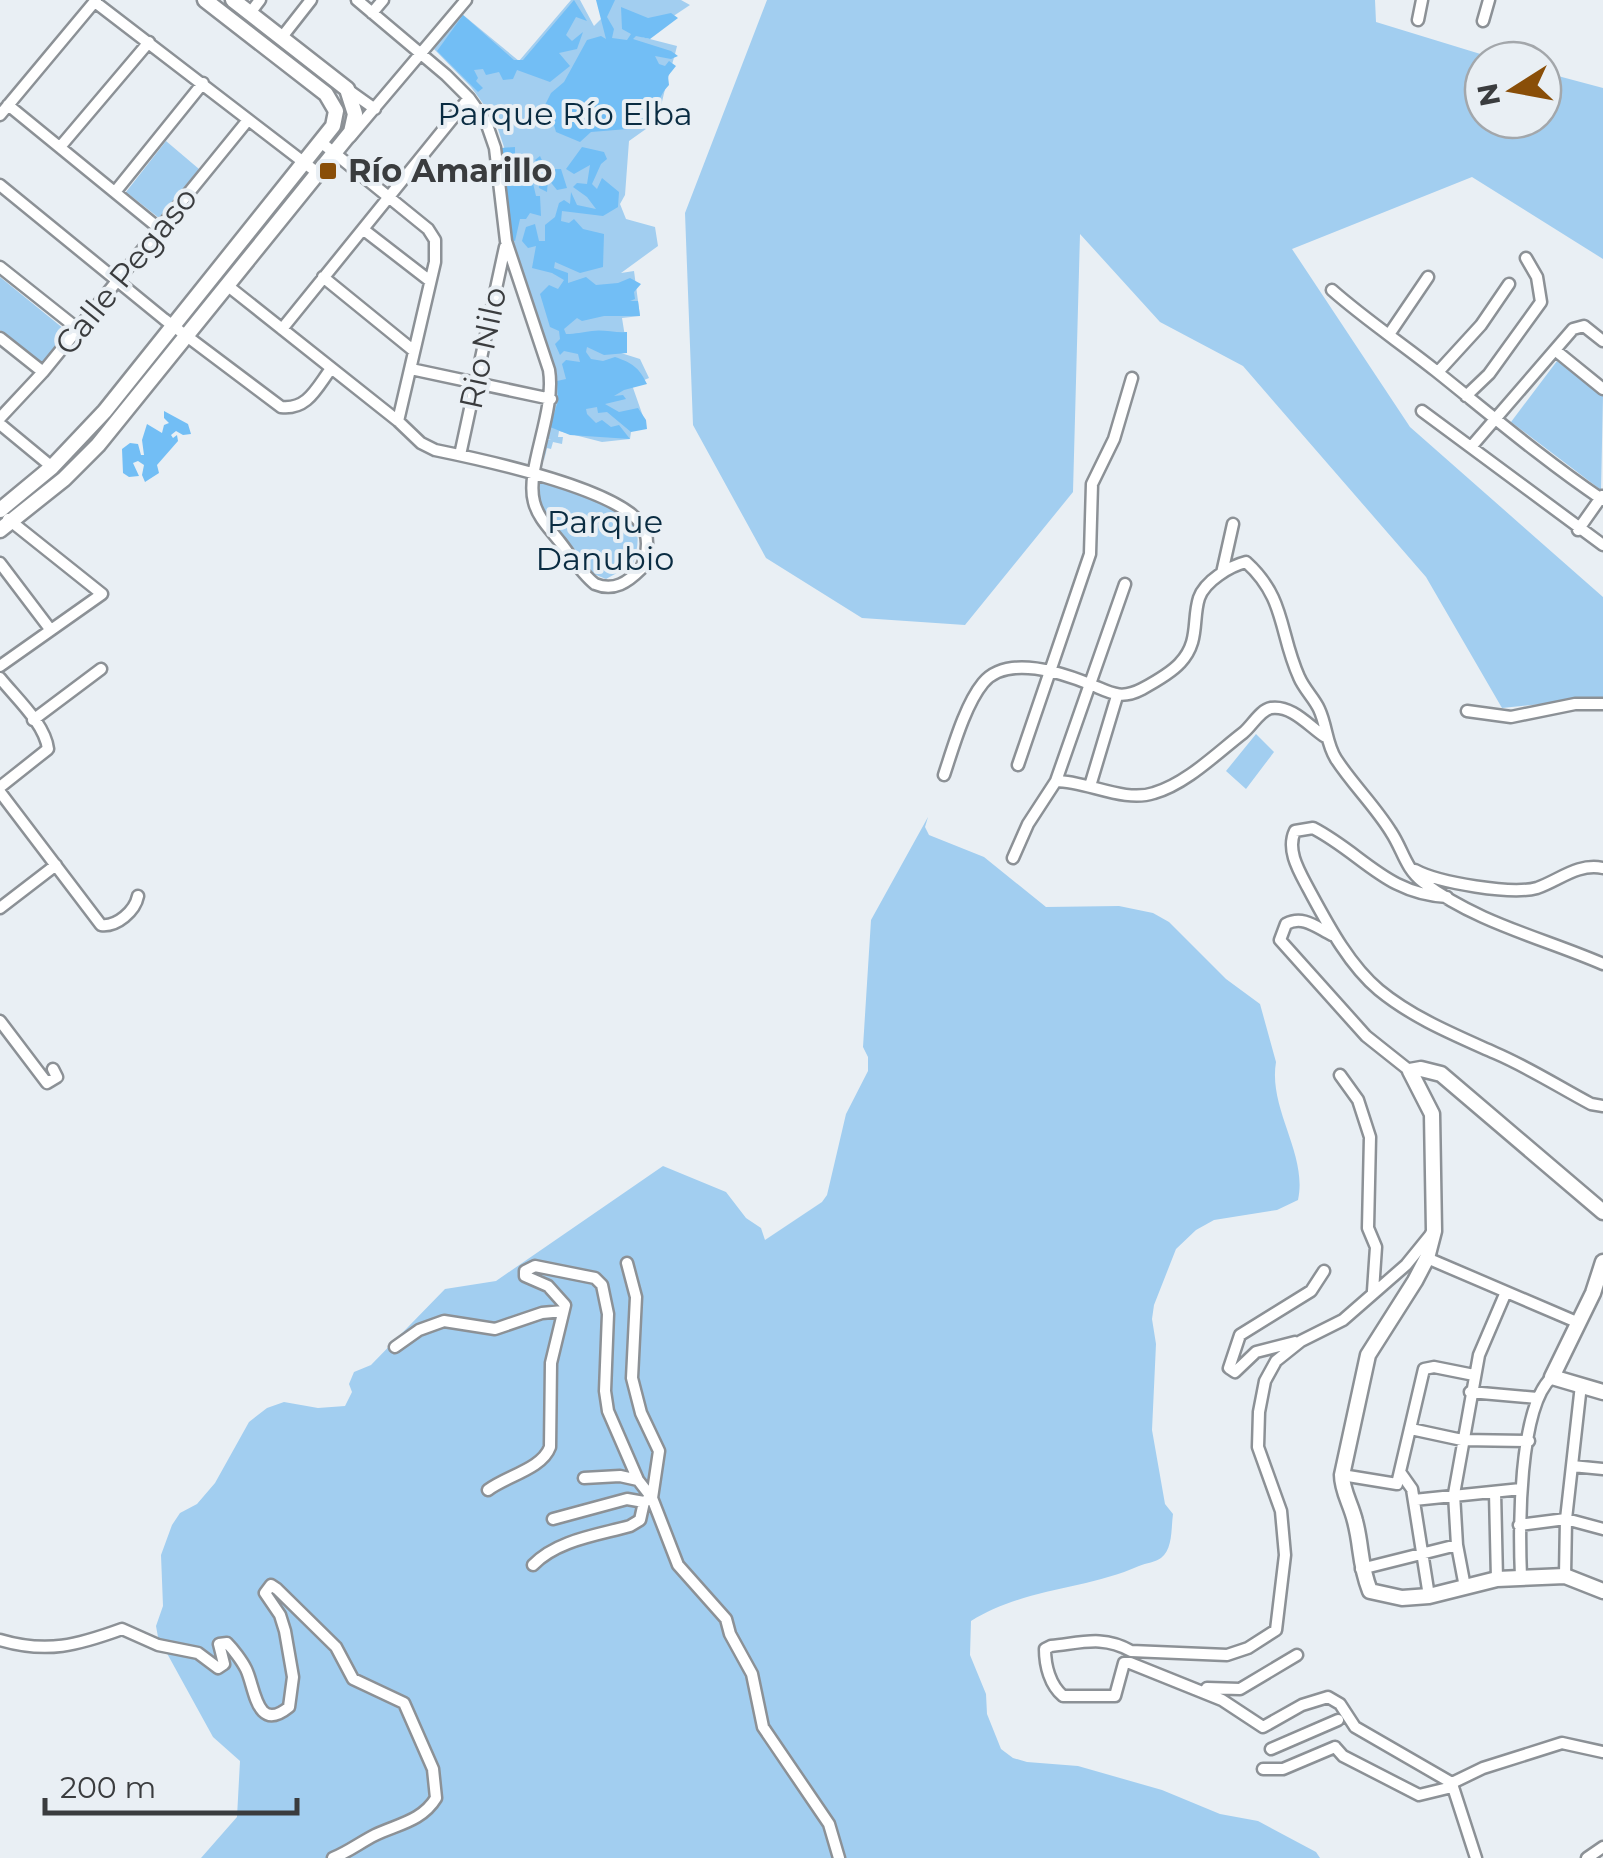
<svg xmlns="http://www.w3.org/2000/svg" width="1603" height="1858" font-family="Montserrat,sans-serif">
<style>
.green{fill:#a2cef0}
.forest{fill:#72bef5}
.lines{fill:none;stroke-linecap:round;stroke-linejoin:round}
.street-casing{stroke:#8c9196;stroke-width:15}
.secondary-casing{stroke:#8c9196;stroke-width:19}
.street{stroke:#fff;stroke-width:10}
.secondary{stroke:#fff;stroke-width:14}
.poi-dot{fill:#894e08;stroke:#e9eff4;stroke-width:4}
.labels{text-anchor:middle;stroke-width:8;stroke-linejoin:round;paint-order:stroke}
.park-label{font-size:32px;fill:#0a2c42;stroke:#e9eff4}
.poi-label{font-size:32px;font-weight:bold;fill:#3a3c3e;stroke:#e9eff4;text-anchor:start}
.street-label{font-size:32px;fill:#3a3c3e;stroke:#e9eff4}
</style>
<rect width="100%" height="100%" fill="#e9eff4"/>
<path class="green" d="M571 0H580L594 26 602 18 597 0H681L690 5 642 37 677 46C673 64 659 104 660 119L629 141 625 195 620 204 626 219 655 227 658 246 621 273 634 271 640 316 622 318 626 343 621 353 640 359 649 378 632 385 645 422 632 425 630 439 602 442 559 431 558 437H563L562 444 553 442 551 449 547 448 544 461 546 440H551L547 439 555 402V378L512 240 505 150 495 120 471 87 434 49 462 14 519 61Z
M767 0H1375L1376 22 1500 60H1483V120H1543V72L1603 88V259L1472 177 1292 249 1410 427 1603 597V698L1502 708 1426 577 1243 366 1160 322 1080 234 1073 492 965 625 862 618 766 558 693 425 685 213Z
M166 141 199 169 159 218 126 192Z
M0 277 69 333 43 365 0 330Z
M1557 361 1603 396 1601 490 1511 422Z
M540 481C564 485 630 507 637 532 639 543 636 554 633 564L606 579 586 571 547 517 539 504Z
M1256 734 1274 752 1246 789 1226 771Z
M928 817 925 827 929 835 984 857 1046 907 1119 906 1153 913 1169 922 1226 979 1260 1004 1276 1062C1268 1109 1308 1154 1298 1200L1277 1210 1214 1220 1196 1230 1176 1249 1154 1305 1152 1319 1156 1344 1152 1430 1165 1504 1173 1514C1171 1528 1173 1549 1161 1558 1156 1562 1146 1563 1139 1566 1085 1590 1023 1588 971 1621L970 1655 986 1694 987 1714 1001 1749 1013 1758 1027 1762 1078 1766 1162 1790 1220 1814 1258 1821 1316 1852 1320 1858H201L237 1817 240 1761 213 1737 158 1637 156 1626 163 1606 161 1555 172 1525 180 1513 197 1504 215 1483 249 1422 267 1408 284 1402 318 1408 345 1406 352 1392 349 1384 354 1372 371 1365 445 1289 496 1281 663 1166 726 1192 746 1218 761 1228 765 1240 822 1202 827 1195 846 1114 868 1071V1057L863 1047 871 920Z"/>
<path class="forest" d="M574 0 587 21 576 17 566 35 572 41 583 32 577 49 559 53 570 66 550 82 517 70 513 79 503 80 499 72 486 75 483 69 474 70 478 78 476 81 483 88 478 92 437 51 463 15 514 60H523Z
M596 0H615L607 17 614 29 612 38 627 40 631 34 622 29 621 7 648 18 671 13 678 18 650 39 636 36 633 39 671 51 678 56 671 59 655 56 659 64 665 66 669 61 676 66 668 76 669 85C658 97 656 106 660 122L652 127 591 132 580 142 556 132 553 122 545 126 543 120 549 114 545 105 551 93 564 82 587 40 601 36 606 39Z
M515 147V160L535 169 539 166 535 160 540 156 546 169H561L567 188 557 190 548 179 547 192 539 188 538 174 532 179 536 196H540L541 216 530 213 526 219H520L515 241 512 240 501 148Z
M582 147 604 152 607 159 601 164 592 184 597 189 602 178 619 192 618 207 603 216 562 211 561 221 569 223 574 219 583 229 604 234 603 267 580 273 555 262 554 268 568 273V283L586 277 596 285 618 283 630 278 641 284 634 292 635 299 630 301H638L640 316H604L582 321 577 318 564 329 566 334C576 334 582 332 592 331 602 329 615 333 627 332V353L604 355 587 347 586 352 591 359 603 361 615 357C632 363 639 367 647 384L624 390 614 396 623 395 626 399 605 404 619 412 638 408 646 420 647 429 631 432 607 412 598 413 597 407 586 409 587 414 596 423 602 420 611 427 619 425 630 439 570 435 550 427 558 401 557 381 566 379 562 364 566 360 580 362 578 354 564 351 560 355 555 344 560 339 559 331 550 327 540 294 549 285 558 289 564 280 552 273 532 268 536 246 528 248 522 241 526 227 535 224 539 241H545V225L555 217 559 203 564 200 570 204 571 192 577 205 596 209 587 197 573 187 577 183 587 184 590 165 574 174 566 169Z
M164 411 188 424 191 434 183 435 176 431 171 435 173 438 177 435 178 441 157 465 159 473 145 482 142 475 144 465 138 461 133 463 139 476 129 477 123 473 122 449 130 443 138 444 141 455H144L142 440 147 424 162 433 164 425 169 423 164 418Z"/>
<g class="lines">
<defs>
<path id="street" d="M95 2 319 174
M250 13 260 0
M372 13 383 0
M1418 20 1422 0
M1483 21 1489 0
M282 37 311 0
M347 89 375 109
M8 105 161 230
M0 115 96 0
M350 137 466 0
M322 143 428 229 435 240V262L398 421
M60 147 149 42
M0 185 164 319 281 407C307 410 316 389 330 370
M115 192 203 83
M364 230 430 281
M0 267 78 329
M323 277 414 351
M228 286 398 421 421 443 435 450C479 459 616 488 641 524 651 538 647 555 641 569 628 582 614 592 595 584 581 573 571 556 560 542 550 529 538 518 534 502 525 469 556 413 549 370L506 241 495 148 486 122 469 98 446 75 357 0
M1332 290C1366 320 1401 343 1436 371 1491 415 1545 461 1603 500
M282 329 469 98
M1390 333 1428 277
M0 338 43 372
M1555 350 1603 389
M411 369 551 399
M1438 372 1481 325 1509 284
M1466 396 1489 374 1541 302 1537 277 1526 258
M1422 411 1603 545
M0 418 43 372 248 120
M0 424 52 467
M1471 447 1573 329 1584 326 1603 341
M460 455 505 247
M1578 530 1602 496
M0 563 50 629
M1222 573 1233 524
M0 666 102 594 8 519
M0 678C16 698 45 724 48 749L0 787
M1467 711 1511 717 1575 704H1603
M33 720 101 669
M1018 765 1090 554 1092 484 1114 439 1132 378
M944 775C953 748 965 705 983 683 1007 654 1063 673 1092 685 1111 693 1121 700 1142 689 1153 683 1171 673 1180 663 1200 642 1192 620 1199 598 1205 581 1230 566 1246 562 1286 598 1279 633 1299 677 1304 689 1314 698 1319 709 1327 726 1326 743 1336 759 1353 785 1375 806 1391 832 1403 850 1405 868 1423 882 1477 923 1543 938 1603 964
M1056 781 1125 584
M1090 786 1117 696
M0 792 101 925C117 927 135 911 138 896
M1013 858 1028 824 1056 781C1087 781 1124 803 1154 793 1186 784 1217 753 1243 733 1252 726 1260 710 1271 708 1292 705 1309 726 1324 736
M1415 870C1439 883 1512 895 1537 888 1560 880 1577 863 1603 868
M1447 897C1386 894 1363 854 1313 828L1295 831C1286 850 1299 871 1308 888 1327 923 1348 964 1379 990 1413 1018 1455 1035 1495 1053 1528 1067 1559 1087 1591 1104L1603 1106
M0 908 56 865
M1332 935C1316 927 1303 915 1286 924L1280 940 1366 1036 1410 1071
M0 1021 47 1083 57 1077 53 1069
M1340 1075 1358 1100 1370 1137 1368 1228 1376 1247 1373 1291
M1432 1233 1406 1265 1343 1320 1301 1341 1276 1361 1265 1381 1259 1412 1258 1447 1281 1511 1285 1555 1276 1630 1248 1648 1227 1655 1131 1651C1103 1635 1081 1643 1051 1646L1045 1649C1045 1666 1050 1685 1063 1696H1115L1124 1663H1130L1222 1700 1263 1727 1302 1705 1328 1697 1340 1704 1355 1727 1452 1783
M1427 1258 1579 1323
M627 1263 636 1297 632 1378 641 1413 659 1451 652 1498 644 1502
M1295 1342 1256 1352 1235 1372 1229 1368 1240 1335 1311 1291 1324 1271
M395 1347 419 1330 444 1321 495 1329 542 1313 563 1311
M1470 1392 1537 1398
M1411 1429 1462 1440 1529 1441
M1572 1466 1603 1469
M1400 1472 1412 1489 1429 1596
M1342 1475 1397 1484 1424 1369 1434 1367 1474 1375
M584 1478 620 1476 638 1480
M488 1490C506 1476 542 1469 550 1447L551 1363 565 1305 548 1286 525 1276V1271L535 1266 595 1278 602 1285 608 1314 605 1391 608 1411 638 1480 652 1498 678 1565 726 1619 730 1634 752 1674 763 1727 829 1824 839 1858
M1495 1492 1497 1579
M1414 1500 1521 1489
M1519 1525 1566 1519 1603 1529
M533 1565C557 1540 598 1535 630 1526L640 1520 644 1502 627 1499 553 1519
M1361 1569 1457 1545
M1565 1576 1566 1519 1581 1385
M1521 1577C1519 1531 1518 1408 1552 1377
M1465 1587 1457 1545 1454 1494 1479 1355 1506 1292
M0 1640C47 1654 78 1645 122 1629L158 1645 198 1653 218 1668 224 1664 219 1644 227 1643C233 1649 242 1661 246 1669 255 1687 256 1734 289 1707L293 1677 285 1631 280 1615 265 1593 271 1585 277 1589 336 1647 353 1679 404 1703 433 1769 436 1798C422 1821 398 1824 375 1835 361 1842 348 1852 333 1858
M1207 1688 1240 1689 1297 1655
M1335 1747 1343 1756 1419 1795 1452 1787
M1271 1749 1338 1720
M1263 1769H1283L1335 1747
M1452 1783 1483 1768 1562 1743 1603 1752
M1452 1784 1476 1858
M1587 1858 1603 1847"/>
<path id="secondary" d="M0 510 52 467 105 411 333 126 336 111 326 94 205 0
M0 530 64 479 98 445 351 132 355 114 347 89 233 0
M1603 1212 1441 1074 1421 1069 1410 1071 1432 1114 1434 1231 1427 1258 1415 1281 1368 1355 1342 1475C1342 1491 1351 1504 1355 1521 1362 1547 1359 1563 1370 1591L1402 1598 1429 1596 1497 1579 1565 1576 1603 1591
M1603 1262 1593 1293 1552 1377 1603 1392"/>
</defs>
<use href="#street" class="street-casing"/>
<use href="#secondary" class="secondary-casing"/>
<use href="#street" class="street"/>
<use href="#secondary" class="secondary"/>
</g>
<rect class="poi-dot" x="318" y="161" width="20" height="20" rx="5"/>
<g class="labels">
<g class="park-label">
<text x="565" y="125">Parque Río Elba</text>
<text x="605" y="533">Parque<tspan x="605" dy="37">Danubio</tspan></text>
</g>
<g class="poi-label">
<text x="348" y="182">Río Amarillo</text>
</g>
<g class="street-label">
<text transform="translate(126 271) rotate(-51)" y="11">Calle Pegaso</text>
<text transform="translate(483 348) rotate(-78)" y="11">Rio Nilo</text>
</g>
</g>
<g transform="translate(1513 90) rotate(259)"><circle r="48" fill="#e9eff4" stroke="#a3a7ab" stroke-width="2.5"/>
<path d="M0-8L18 38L0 25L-18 38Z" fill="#894e08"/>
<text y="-15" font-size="28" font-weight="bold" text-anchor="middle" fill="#3a3c3e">N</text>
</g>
<path d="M45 1798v15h252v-15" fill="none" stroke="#3a3c3e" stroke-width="5"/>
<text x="60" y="1798" font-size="30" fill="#3a3c3e" stroke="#e9eff4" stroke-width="8" paint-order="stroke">200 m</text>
</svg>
